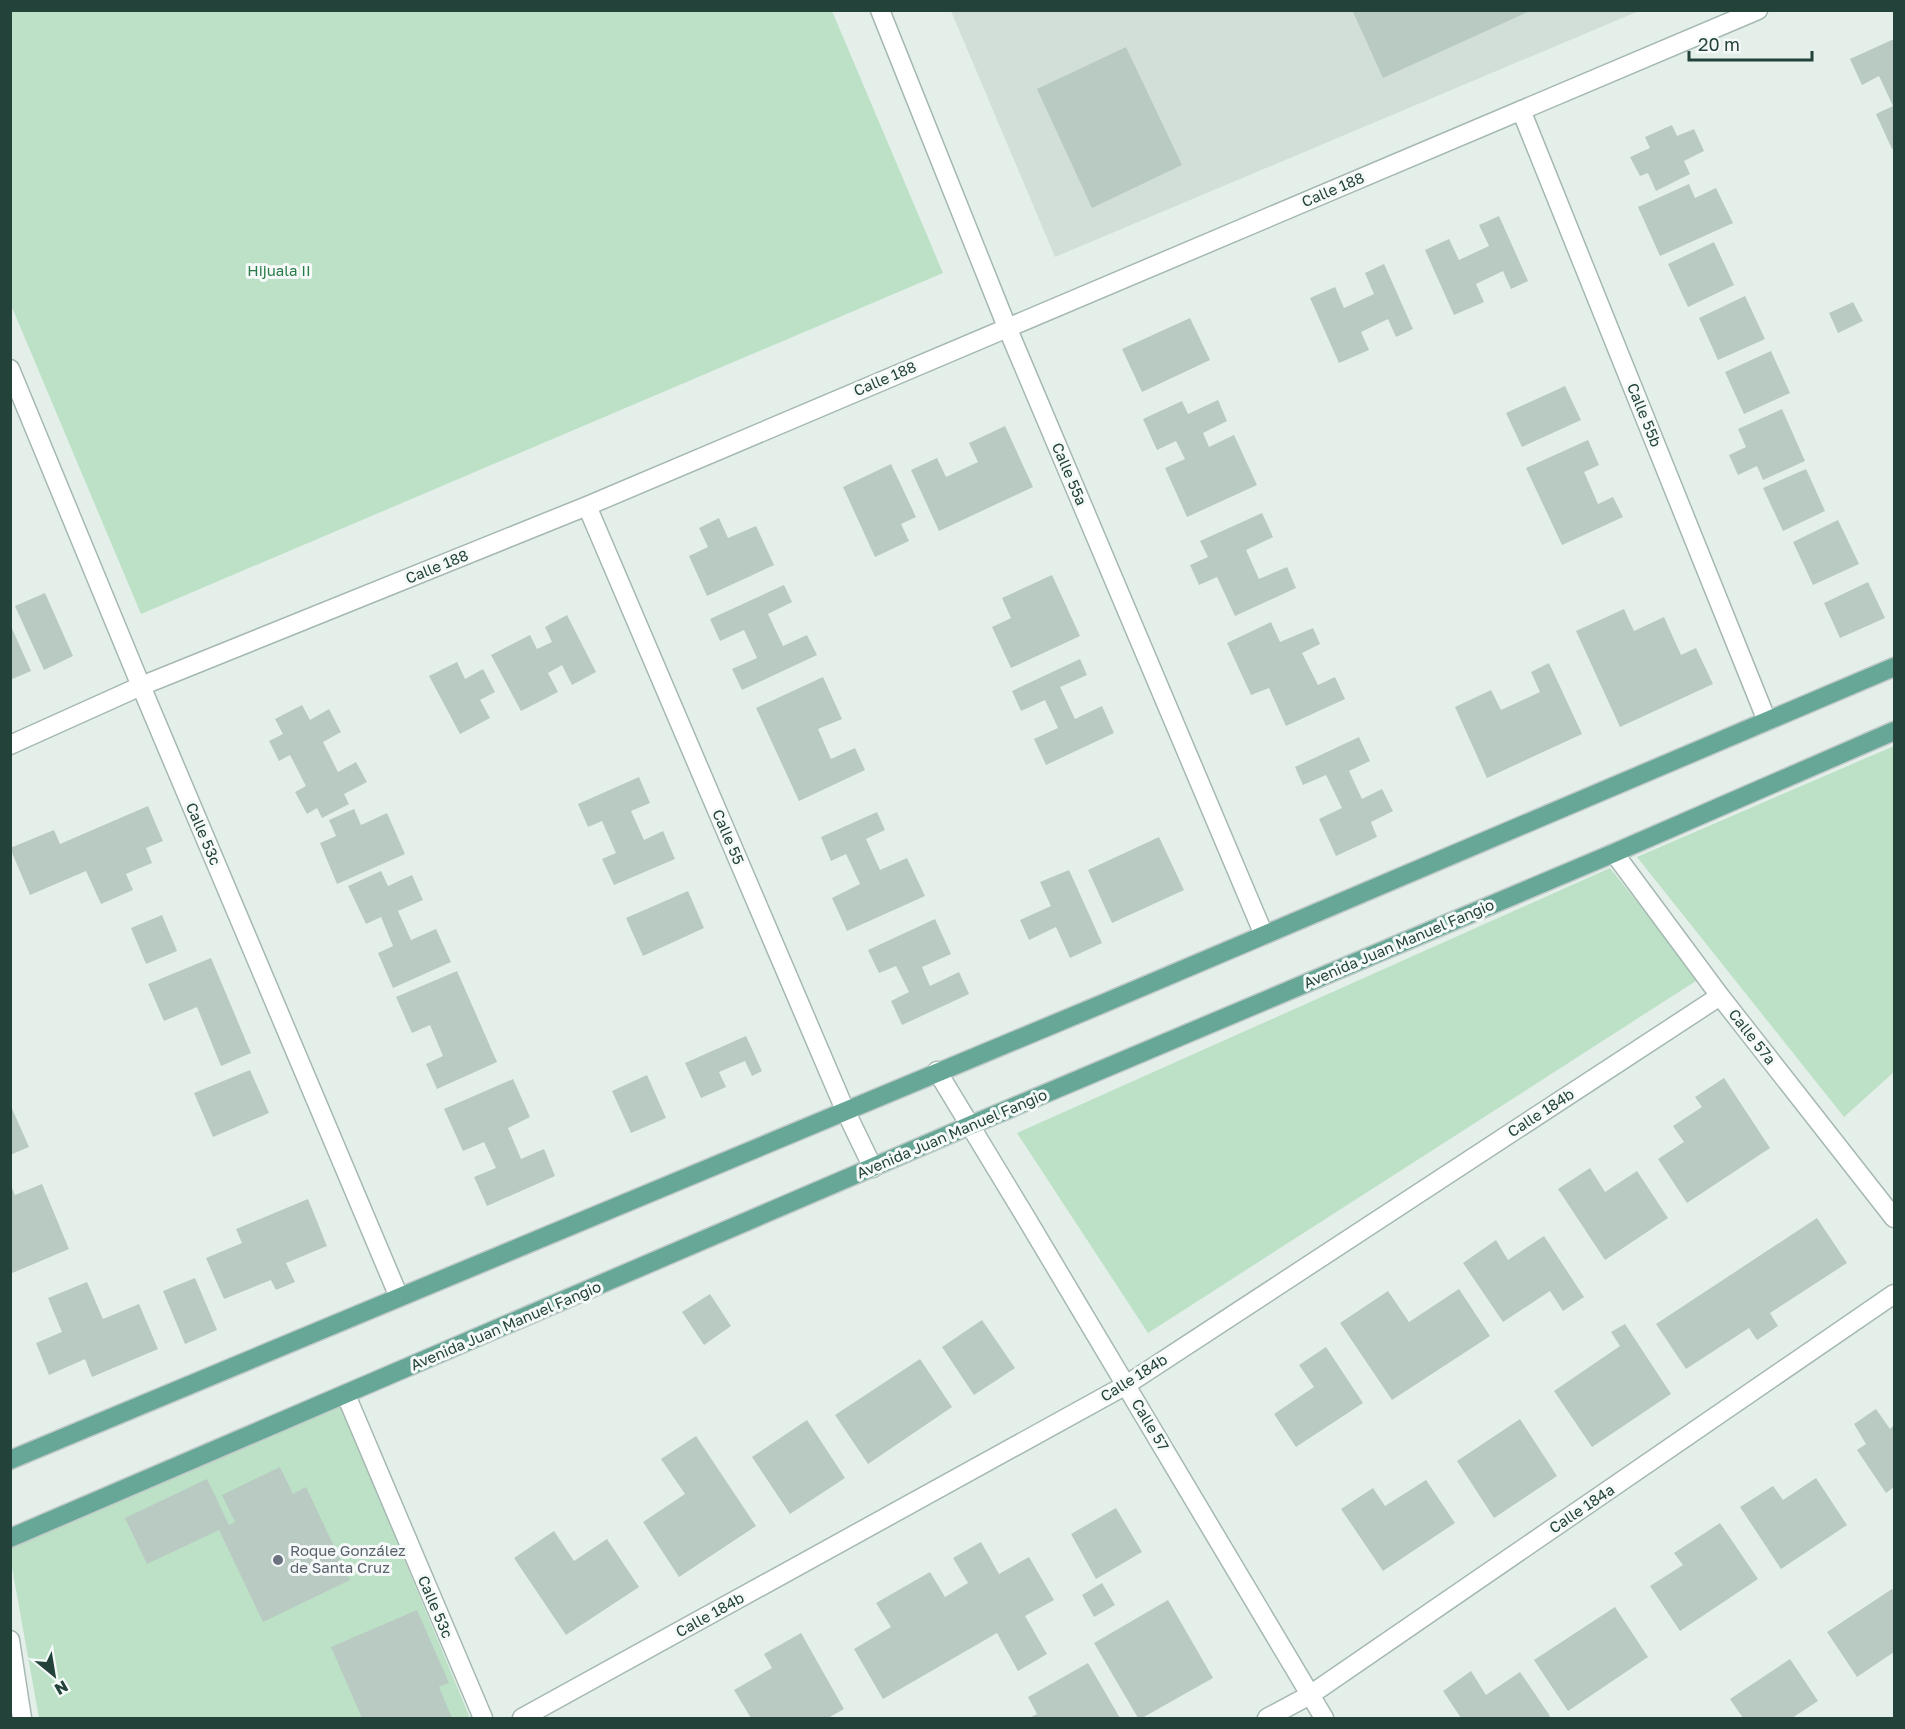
<svg xmlns="http://www.w3.org/2000/svg" width="1905" height="1729" font-family="'Golos Text',sans-serif">
<style>
.built{fill:#d2dfd9}
.green{fill:#bce1c6}
.building{fill:#b9cac3}
.lines{fill:none;stroke-linecap:round;stroke-linejoin:round}
.minor-casing{stroke:#a6b8b2;stroke-width:21}
.major-casing{stroke:#c1cac8;stroke-width:21}
.minor{stroke:#fff;stroke-width:18}
.major{stroke:#66a797;stroke-width:18}
.worship-dot{fill:#6b7280;stroke:#f5faf8;stroke-width:2}
.labels{text-anchor:middle;stroke-width:6;stroke-linejoin:round;paint-order:stroke}
.street-label{font-size:15px;fill:#22423a;stroke:#f5faf8}
.park-label{font-size:15px;fill:#297c4a;stroke:#f5faf8}
.worship-label{font-size:15px;fill:#5b616d;stroke:#f5faf8;text-anchor:start}
</style>
<rect width="100%" height="100%" fill="#e4efea"/>
<path class="built" d="M951 11H1639L1055 257Z"/>
<path class="green" d="M10 11H832L943 273 141 614 11 305Z
M1894 746V1072L1844 1117 1637 857Z
M1610 868 1699 979 1148 1333 1017 1133Z
M340 1404 470 1718H39L11 1562 10 1547Z"/>
<path class="building" d="M1356 10H1532L1383 78 1353 12Z
M1894 39V148L1892 149 1876 114 1893 106 1879 76 1862 85 1850 59Z
M1126 47 1182 165 1092 208 1037 89Z
M1672 125 1677 136 1694 129 1704 151 1684 161 1690 174 1656 191 1648 173 1640 176 1630 157 1650 148 1645 137Z
M1689 184 1695 198 1716 188 1733 223 1660 256 1638 207Z
M1499 216 1528 281 1511 289 1503 271 1476 284 1484 302 1454 315 1425 250 1449 239 1459 260 1489 246 1479 225Z
M1714 242 1734 285 1688 307 1668 264Z
M1384 264 1413 329 1396 337 1388 319 1361 332 1369 350 1339 363 1310 298 1335 287 1344 308 1374 294 1365 273Z
M1745 296 1765 339 1718 360 1699 318Z
M1853 302 1863 321 1838 333 1829 313Z
M1190 318 1210 360 1142 392 1122 349Z
M1771 351 1790 393 1744 414 1725 372Z
M1565 386 1581 420 1522 447 1506 413Z
M1218 400 1227 421 1203 433 1209 447 1234 435 1257 485 1187 517 1165 468 1185 459 1176 441 1157 450 1143 419 1182 401 1188 414Z
M1782 409 1805 461 1763 480 1757 466 1738 475 1729 455 1746 447 1738 429Z
M1005 426 1033 487 939 531 911 470 937 458 946 477 978 462 969 443Z
M1588 440 1599 465 1584 472 1598 504 1613 497 1623 517 1562 545 1526 468Z
M891 464 916 517 901 524 909 541 875 557 843 487Z
M1806 469 1825 511 1783 531 1763 488Z
M1262 513 1273 537 1246 550 1259 579 1287 567 1296 588 1235 616 1217 577 1199 585 1190 565 1208 557 1200 541Z
M719 518 728 538 756 526 774 565 707 596 689 556 708 547 699 528Z
M1838 520 1859 564 1813 585 1793 542Z
M1052 575 1080 636 1011 668 992 627 1011 618 1002 598Z
M1868 582 1885 618 1840 638 1824 603Z
M784 585 792 602 768 614 783 646 807 635 817 655 742 690 732 669 757 658 744 630 720 641 710 619Z
M45 593 73 656 44 670 15 606Z
M1624 609 1634 631 1664 617 1681 655 1696 648 1713 684 1620 727 1576 631Z
M567 615 596 672 572 685 562 665 548 673 558 692 521 711 491 655 530 635 537 649 552 642 545 627Z
M1271 622 1280 642 1313 628 1320 644 1302 653 1318 685 1335 677 1345 699 1286 726 1269 688 1251 695 1227 643Z
M10 624 31 671 10 680Z
M1080 659 1087 675 1060 687 1075 719 1102 706 1114 733 1046 765 1034 739 1058 728 1045 700 1021 711 1012 691Z
M457 662 465 679 483 669 495 692 480 700 490 718 460 734 429 676Z
M1549 663 1582 734 1487 778 1455 707 1491 690 1501 710 1540 692 1531 672Z
M823 677 842 719 818 729 831 759 855 748 865 770 799 801 756 708Z
M302 705 310 720 329 709 341 732 323 742 338 772 356 762 367 782 344 794 349 804 322 818 317 808 307 814 295 792 306 786 290 755 279 761 269 741 283 734 275 719Z
M1359 737 1370 761 1349 771 1362 799 1382 789 1393 811 1371 822 1377 837 1336 856 1319 819 1342 808 1326 775 1303 785 1295 767Z
M639 777 650 803 631 811 644 840 663 831 675 859 614 885 602 859 616 853 602 821 588 827 578 804Z
M148 806 163 841 146 848 152 863 126 874 133 890 101 904 86 871 30 895 10 848 54 830 60 844Z
M354 809 361 825 387 813 405 854 337 884 320 843 336 836 329 820Z
M877 812 885 830 866 839 880 870 907 858 925 896 847 931 832 898 860 884 846 854 831 861 821 837Z
M1159 837 1184 890 1112 923 1088 870Z
M1069 870 1102 943 1070 958 1056 927 1029 940 1020 920 1051 906 1040 882Z
M381 871 388 886 412 875 423 900 398 911 411 940 436 929 451 962 393 988 378 953 393 946 381 917 366 924 348 886Z
M688 891 704 928 643 956 626 918Z
M162 915 177 951 146 964 131 928Z
M935 919 951 954 922 967 930 986 959 972 969 994 902 1025 891 1001 909 992 896 966 879 973 868 950Z
M211 958 251 1053 221 1066 197 1007 164 1021 148 984Z
M457 971 497 1062 437 1089 426 1064 443 1056 430 1025 412 1033 396 997Z
M746 1036 762 1071 752 1076 745 1061 719 1072 726 1087 701 1098 685 1063Z
M250 1070 269 1113 213 1137 194 1093Z
M647 1075 666 1118 631 1133 612 1091Z
M1724 1078 1770 1148 1687 1203 1658 1159 1684 1142 1673 1126 1702 1107 1695 1097Z
M513 1079 530 1117 508 1128 521 1159 544 1149 555 1176 487 1206 474 1177 496 1168 484 1142 463 1151 444 1109Z
M10 1104 29 1147 10 1155Z
M1590 1168 1605 1192 1637 1171 1668 1218 1605 1260 1558 1189Z
M10 1183 15 1195 42 1184 69 1249 10 1274Z
M308 1199 327 1246 286 1263 295 1282 276 1290 271 1280 224 1299 206 1258 242 1243 236 1229Z
M1817 1218 1847 1263 1770 1313 1778 1326 1757 1340 1749 1328 1686 1369 1656 1324Z
M1544 1236 1584 1297 1563 1311 1550 1291 1503 1322 1463 1263 1496 1240 1508 1260Z
M195 1278 217 1330 185 1344 163 1291Z
M87 1282 103 1319 139 1304 158 1349 92 1377 85 1359 49 1375 36 1343 62 1332 48 1298Z
M1459 1289 1490 1336 1392 1400 1340 1323 1388 1291 1409 1322Z
M710 1294 731 1326 704 1345 682 1312Z
M982 1320 1015 1368 974 1395 942 1347Z
M1625 1324 1671 1394 1592 1447 1554 1391 1620 1346 1611 1332Z
M1326 1347 1363 1403 1296 1447 1274 1414 1314 1387 1299 1365Z
M920 1359 952 1407 868 1464 835 1415Z
M1876 1409 1890 1429 1894 1425V1487L1886 1493 1857 1450 1866 1444 1854 1424Z
M1520 1419 1557 1476 1494 1518 1457 1461Z
M807 1420 845 1478 790 1514 752 1457Z
M696 1436 756 1526 679 1577 643 1522 685 1494 661 1459Z
M280 1467 293 1494 306 1487 350 1580 263 1622 219 1530 147 1564 125 1518 207 1479 229 1525 235 1522 222 1495Z
M1816 1478 1847 1525 1781 1569 1740 1507 1773 1486 1783 1500Z
M1426 1480 1455 1523 1383 1571 1341 1509 1373 1488 1385 1506Z
M1116 1508 1142 1552 1096 1579 1071 1534Z
M1720 1523 1758 1579 1680 1631 1650 1586 1683 1565 1674 1553Z
M554 1531 574 1561 607 1539 639 1587 566 1635 514 1558Z
M981 1542 999 1574 1029 1557 1054 1600 1025 1616 1047 1654 1018 1671 997 1633 883 1699 854 1649 891 1627 876 1603 930 1572 945 1597 968 1583 953 1558Z
M1102 1583 1115 1605 1094 1617 1082 1595Z
M1892 1589 1894 1592V1652L1857 1677 1827 1632Z
M1168 1600 1213 1678 1142 1718H1138L1094 1643Z
M1615 1607 1648 1657 1568 1711 1534 1660Z
M417 1610 449 1683 439 1687 452 1718H362L331 1647Z
M801 1633 844 1709 828 1718H751L734 1690 772 1668 764 1654Z
M1790 1659 1818 1701 1792 1718H1743L1730 1699Z
M1088 1663 1120 1718H1029L1037 1714 1028 1697Z
M1471 1671 1486 1695 1520 1672 1550 1716 1547 1718H1461L1443 1691Z"/>
<g class="lines">
<defs>
<path id="minor" d="M880 10 1007 327 1264 935
M1521 110 1767 721
M10 369 141 686 399 1297
M587 506 845 1110 873 1168
M10 745 141 686 587 506 1758 10
M1614 853 1720 996 1894 1218
M937 1071 1025 1216 1324 1718
M346 1395 483 1718
M10 1640 22 1718
M522 1718 1126 1385 1720 996
M1267 1718 1310 1695 1894 1294"/>
<path id="major" d="M10 1460 1102 1004 1894 667
M10 1538 971 1125 1614 853 1894 731"/>
</defs>
<use href="#minor" class="minor-casing"/>
<use href="#major" class="major-casing"/>
<use href="#minor" class="minor"/>
<use href="#major" class="major"/>
</g>
<circle class="worship-dot" cx="278" cy="1560" r="6"/>
<g class="labels">
<g class="street-label">
<text transform="translate(1333 190) rotate(-23)" y="5">Calle 188</text>
<text transform="translate(885 379) rotate(-23)" y="5">Calle 188</text>
<text transform="translate(1644 415) rotate(68)" y="5">Calle 55b</text>
<text transform="translate(1069 474) rotate(67)" y="5">Calle 55a</text>
<text transform="translate(437 567) rotate(-22)" y="5">Calle 188</text>
<text transform="translate(203 834) rotate(67)" y="5">Calle 53c</text>
<text transform="translate(728 837) rotate(67)" y="5">Calle 55</text>
<text transform="translate(1399 944) rotate(-23)" y="5">Avenida Juan Manuel Fangio</text>
<text transform="translate(1752 1037) rotate(52)" y="5">Calle 57a</text>
<text transform="translate(1541 1113) rotate(-33)" y="5">Calle 184b</text>
<text transform="translate(952 1134) rotate(-23)" y="5">Avenida Juan Manuel Fangio</text>
<text transform="translate(506 1326) rotate(-23)" y="5">Avenida Juan Manuel Fangio</text>
<text transform="translate(1134 1378) rotate(-32)" y="5">Calle 184b</text>
<text transform="translate(1150 1425) rotate(59)" y="5">Calle 57</text>
<text transform="translate(1582 1509) rotate(-34)" y="5">Calle 184a</text>
<text transform="translate(435 1607) rotate(67)" y="5">Calle 53c</text>
<text transform="translate(710 1615) rotate(-29)" y="5">Calle 184b</text>
</g>
<g class="park-label">
<text x="279" y="276">Hijuala II</text>
</g>
<g class="worship-label">
<text x="290" y="1556">Roque González<tspan x="290" dy="17">de Santa Cruz</tspan></text>
</g>
</g>
<rect width="1905" height="1729" fill="none" stroke="#22423a" stroke-width="24"/>
<g transform="translate(54 1675) rotate(150)" stroke="#f5faf8" stroke-width="4.5" paint-order="stroke">
<path d="M0-4.5L10 22L0 15L-10 22Z" fill="#22423a"/>
<text y="-9" font-size="16" font-weight="bold" text-anchor="middle" fill="#22423a">N</text>
</g>
<path d="M1689 51v9h123v-9" fill="none" stroke="#22423a" stroke-width="3"/>
<text x="1698" y="51" font-size="18" fill="#22423a" stroke="#f5faf8" stroke-width="4.5" paint-order="stroke">20 m</text>
</svg>
